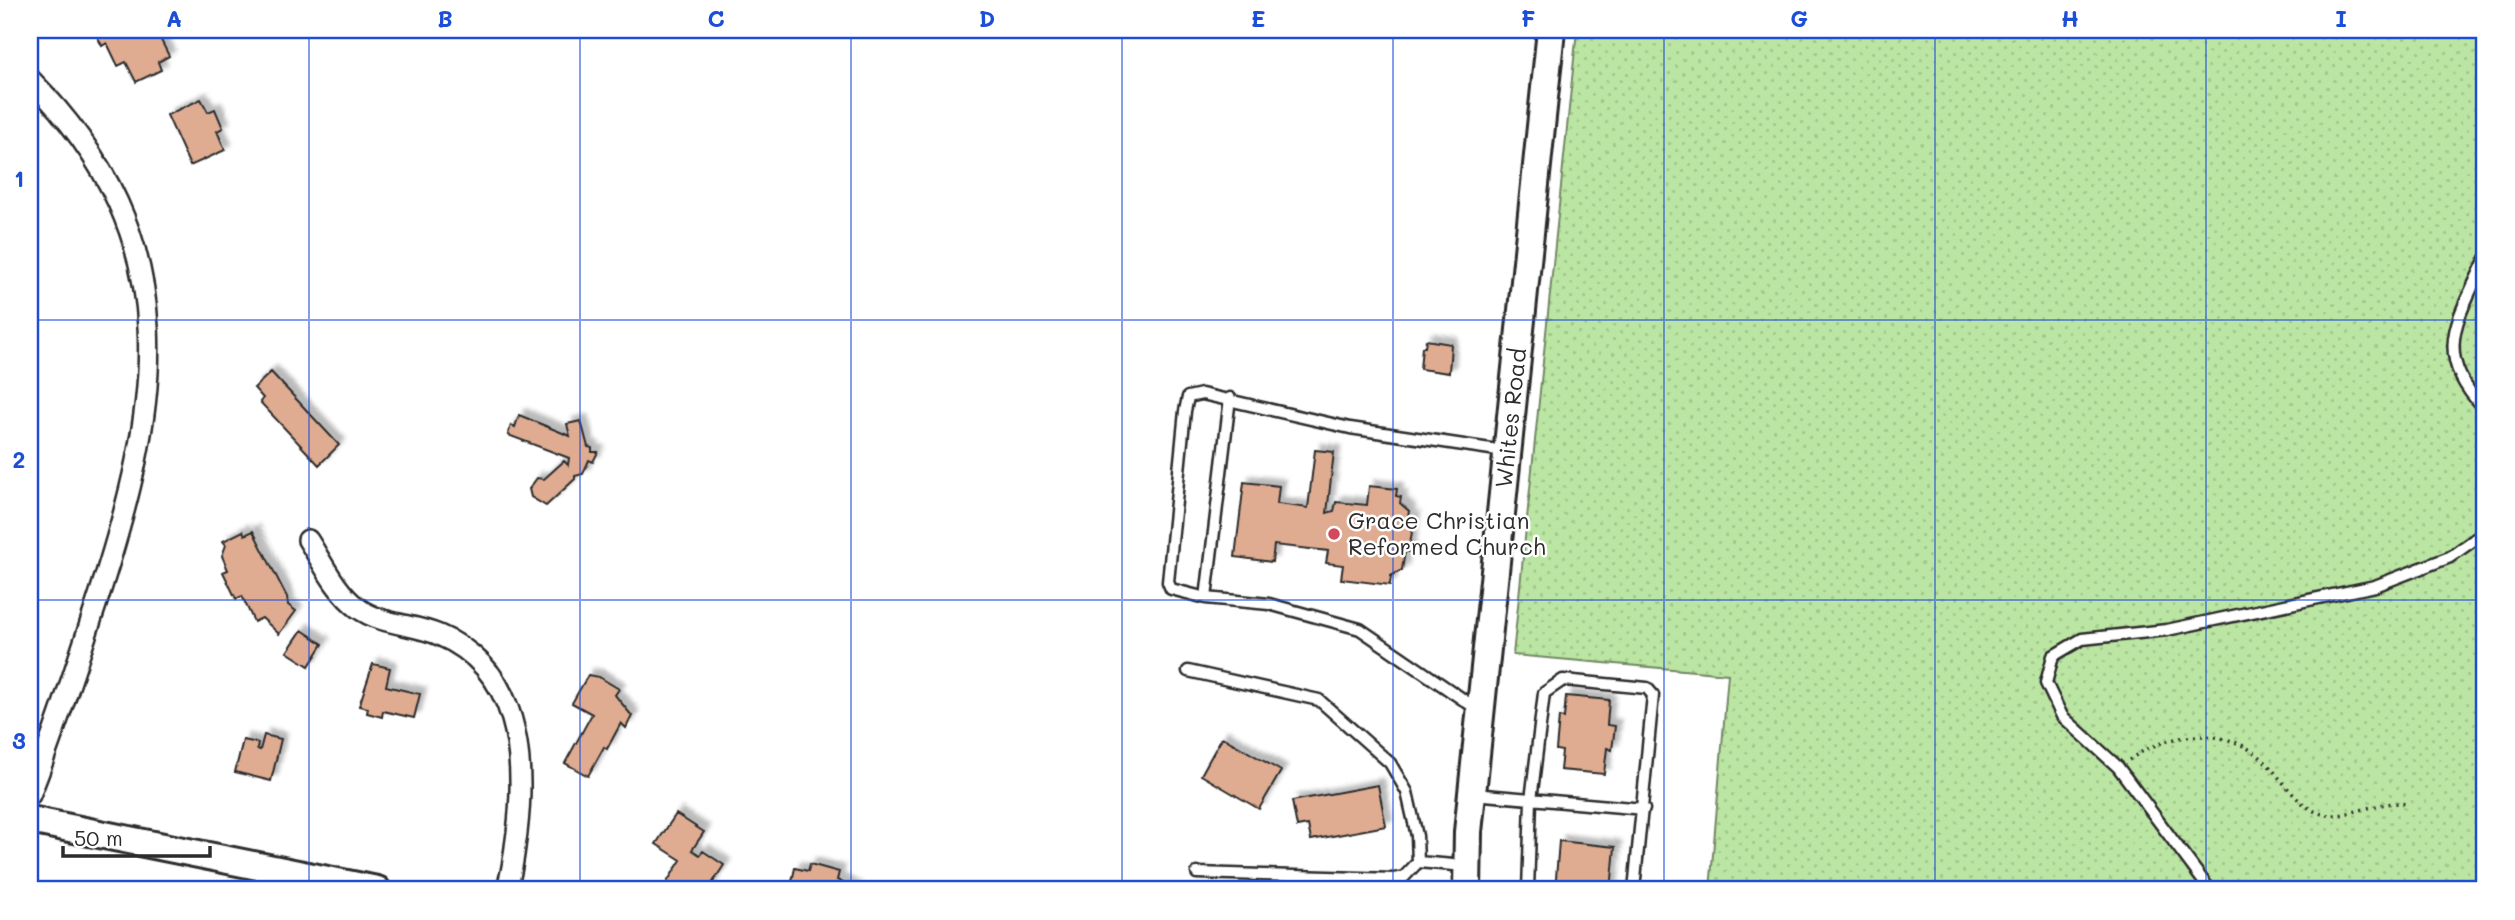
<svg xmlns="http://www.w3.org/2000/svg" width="2515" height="920" font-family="Mali,sans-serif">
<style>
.grass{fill:url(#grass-dots);stroke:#738866;stroke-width:2}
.building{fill:#dfac92;stroke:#2b2b2b;stroke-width:2;filter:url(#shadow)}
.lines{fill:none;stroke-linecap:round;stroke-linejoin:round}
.lane-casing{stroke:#2b2b2b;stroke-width:15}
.street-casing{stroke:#2b2b2b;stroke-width:24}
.secondary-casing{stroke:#2b2b2b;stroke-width:32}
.path{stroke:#2b2b2b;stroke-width:3.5;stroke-dasharray:2 5;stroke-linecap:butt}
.lane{stroke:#fff;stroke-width:10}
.street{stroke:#fff;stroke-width:19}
.secondary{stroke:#fff;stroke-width:26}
.grid{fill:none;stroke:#1d4ed8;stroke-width:2;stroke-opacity:0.55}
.poi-dot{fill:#d1495b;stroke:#fff;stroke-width:2.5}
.labels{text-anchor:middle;stroke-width:5;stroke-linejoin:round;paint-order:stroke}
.street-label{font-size:23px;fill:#2b2b2b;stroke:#fff}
.poi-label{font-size:23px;fill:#2b2b2b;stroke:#fff;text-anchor:start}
.neatline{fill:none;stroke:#1d4ed8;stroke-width:2.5}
.grid-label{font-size:23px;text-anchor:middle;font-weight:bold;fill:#1d4ed8}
</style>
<defs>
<pattern id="grass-dots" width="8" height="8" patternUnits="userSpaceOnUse" patternTransform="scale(1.75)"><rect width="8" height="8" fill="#bbe5a2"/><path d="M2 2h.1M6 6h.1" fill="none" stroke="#a1c58c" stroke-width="1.8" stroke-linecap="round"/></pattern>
<filter id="shadow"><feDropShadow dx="6" dy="-6" stdDeviation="2" flood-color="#0004"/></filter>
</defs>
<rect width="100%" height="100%" fill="#fff"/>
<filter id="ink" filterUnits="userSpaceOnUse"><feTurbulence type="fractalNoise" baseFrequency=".0143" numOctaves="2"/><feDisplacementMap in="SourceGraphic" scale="14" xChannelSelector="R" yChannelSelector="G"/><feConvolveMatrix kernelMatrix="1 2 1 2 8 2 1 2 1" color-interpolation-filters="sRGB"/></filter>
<g filter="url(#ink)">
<path class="grass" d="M1577 30H2485V890H1710L1728 674 1513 655Z"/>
<path class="building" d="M94 30H156L169 56 158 62 161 70 136 82 126 62 118 66 107 43 102 46Z
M201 99 208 112 215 109 223 128 217 131 225 150 190 166 167 115Z
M1426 340 1451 344 1449 373 1420 369 1422 347H1425Z
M271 372 339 445 319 465 260 402 263 398 254 388Z
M519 415 570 436 567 424 581 421 588 447 592 448V452H598L593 462 589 460 583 474 575 476V479L546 506 531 497 529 489 537 478 544 479 564 461 568 465 569 458 508 435 511 425 515 427Z
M1315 450 1334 452 1327 513 1334 511 1336 502 1367 505 1369 486 1397 489 1396 496 1401 497 1400 503 1409 511 1408 517 1414 518 1409 552 1405 551 1402 570 1391 576 1390 585 1341 579 1343 565 1326 563 1328 551 1274 545 1272 562 1235 557 1244 482 1279 486 1277 504 1308 508Z
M243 531 245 535 253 531 287 597 288 605 296 611 279 634 262 618 254 622 242 596 236 599 223 572 228 570 222 556 226 545 223 541Z
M302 630 323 644 309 666 287 652Z
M373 664 390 668 386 686 420 694 414 718 383 711 382 717 367 713 368 708 359 706Z
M588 675 599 677 619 689 615 695 632 716 626 728 621 723 607 749 604 747 588 776 565 763 592 714 572 703Z
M1566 696 1609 700 1607 725 1615 726 1612 750 1607 748 1604 774 1560 770 1562 751 1556 750 1559 717 1564 718Z
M264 735 281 739 271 781 235 772 243 740 258 743 257 749 260 750Z
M1222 737 1281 771 1259 809 1201 775Z
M1378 785 1386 826 1311 840 1308 825 1297 827 1292 801Z
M676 814 704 832 692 850 700 855 703 851 724 865 708 890H679L667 882 681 860 656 844Z
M1559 841 1615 847 1611 890H1555Z
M810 864 839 872 837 880 857 890H790L795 868 808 871Z"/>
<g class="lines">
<defs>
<path id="lane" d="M2485 260C2457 322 2431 352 2485 410
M1206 598 1230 398
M1188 671 1319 700 1390 763 1407 792 1417 836 1418 862 1404 877 1394 879 1197 873
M1477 709 1360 629 1269 604 1206 598 1171 589 1168 582 1185 411 1188 397 1202 394 1350 428 1504 451
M1473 794 1644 809
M1418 862 1466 866
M1528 890 1531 800 1544 693 1563 680 1647 688 1653 695 1634 890
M2210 890 2118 767 2062 716 2046 683 2053 656 2082 639 2167 630 2375 586 2450 557 2485 532"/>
<path id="street" d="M30 79C192 243 161 405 96 605 75 669 55 733 30 795
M308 540C323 563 336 592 358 608 381 625 414 624 439 635 520 669 526 757 517 833 514 852 513 872 506 890"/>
<path id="secondary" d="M30 820 377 890
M1467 890 1468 832 1551 30"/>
</defs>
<use href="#lane" class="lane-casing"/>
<use href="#street" class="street-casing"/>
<use href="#secondary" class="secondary-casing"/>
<path class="path" d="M2129 760C2167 733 2220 725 2259 756 2279 773 2296 807 2322 814 2348 820 2377 799 2407 804"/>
<use href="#lane" class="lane"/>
<use href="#street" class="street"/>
<use href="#secondary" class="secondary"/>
</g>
</g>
<path class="grid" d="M309 30V890M580 30V890M851 30V890M1122 30V890M1393 30V890M1664 30V890M1935 30V890M2206 30V890M30 320H2485M30 600H2485"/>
<circle class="poi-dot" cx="1334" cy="534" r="7"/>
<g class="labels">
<g class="street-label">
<text transform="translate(1511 418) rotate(-84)" y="8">Whites Road</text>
</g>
<g class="poi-label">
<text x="1348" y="529">Grace Christian<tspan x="1348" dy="26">Reformed Church</tspan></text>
</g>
</g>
<rect width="2515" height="920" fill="none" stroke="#fff" stroke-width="77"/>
<path d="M63 846v10h147v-10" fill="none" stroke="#2b2b2b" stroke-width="3.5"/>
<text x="74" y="846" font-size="21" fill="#2b2b2b" stroke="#ffffff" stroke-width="5" paint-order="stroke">50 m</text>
<rect x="38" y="38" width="2438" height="843" class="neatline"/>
<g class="grid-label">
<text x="174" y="27">A</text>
<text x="445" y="27">B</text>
<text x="716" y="27">C</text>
<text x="987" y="27">D</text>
<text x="1258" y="27">E</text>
<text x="1528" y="27">F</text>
<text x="1799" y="27">G</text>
<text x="2070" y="27">H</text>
<text x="2341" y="27">I</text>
<text x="19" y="187">1</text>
<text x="19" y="468">2</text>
<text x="19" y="749">3</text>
</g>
</svg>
